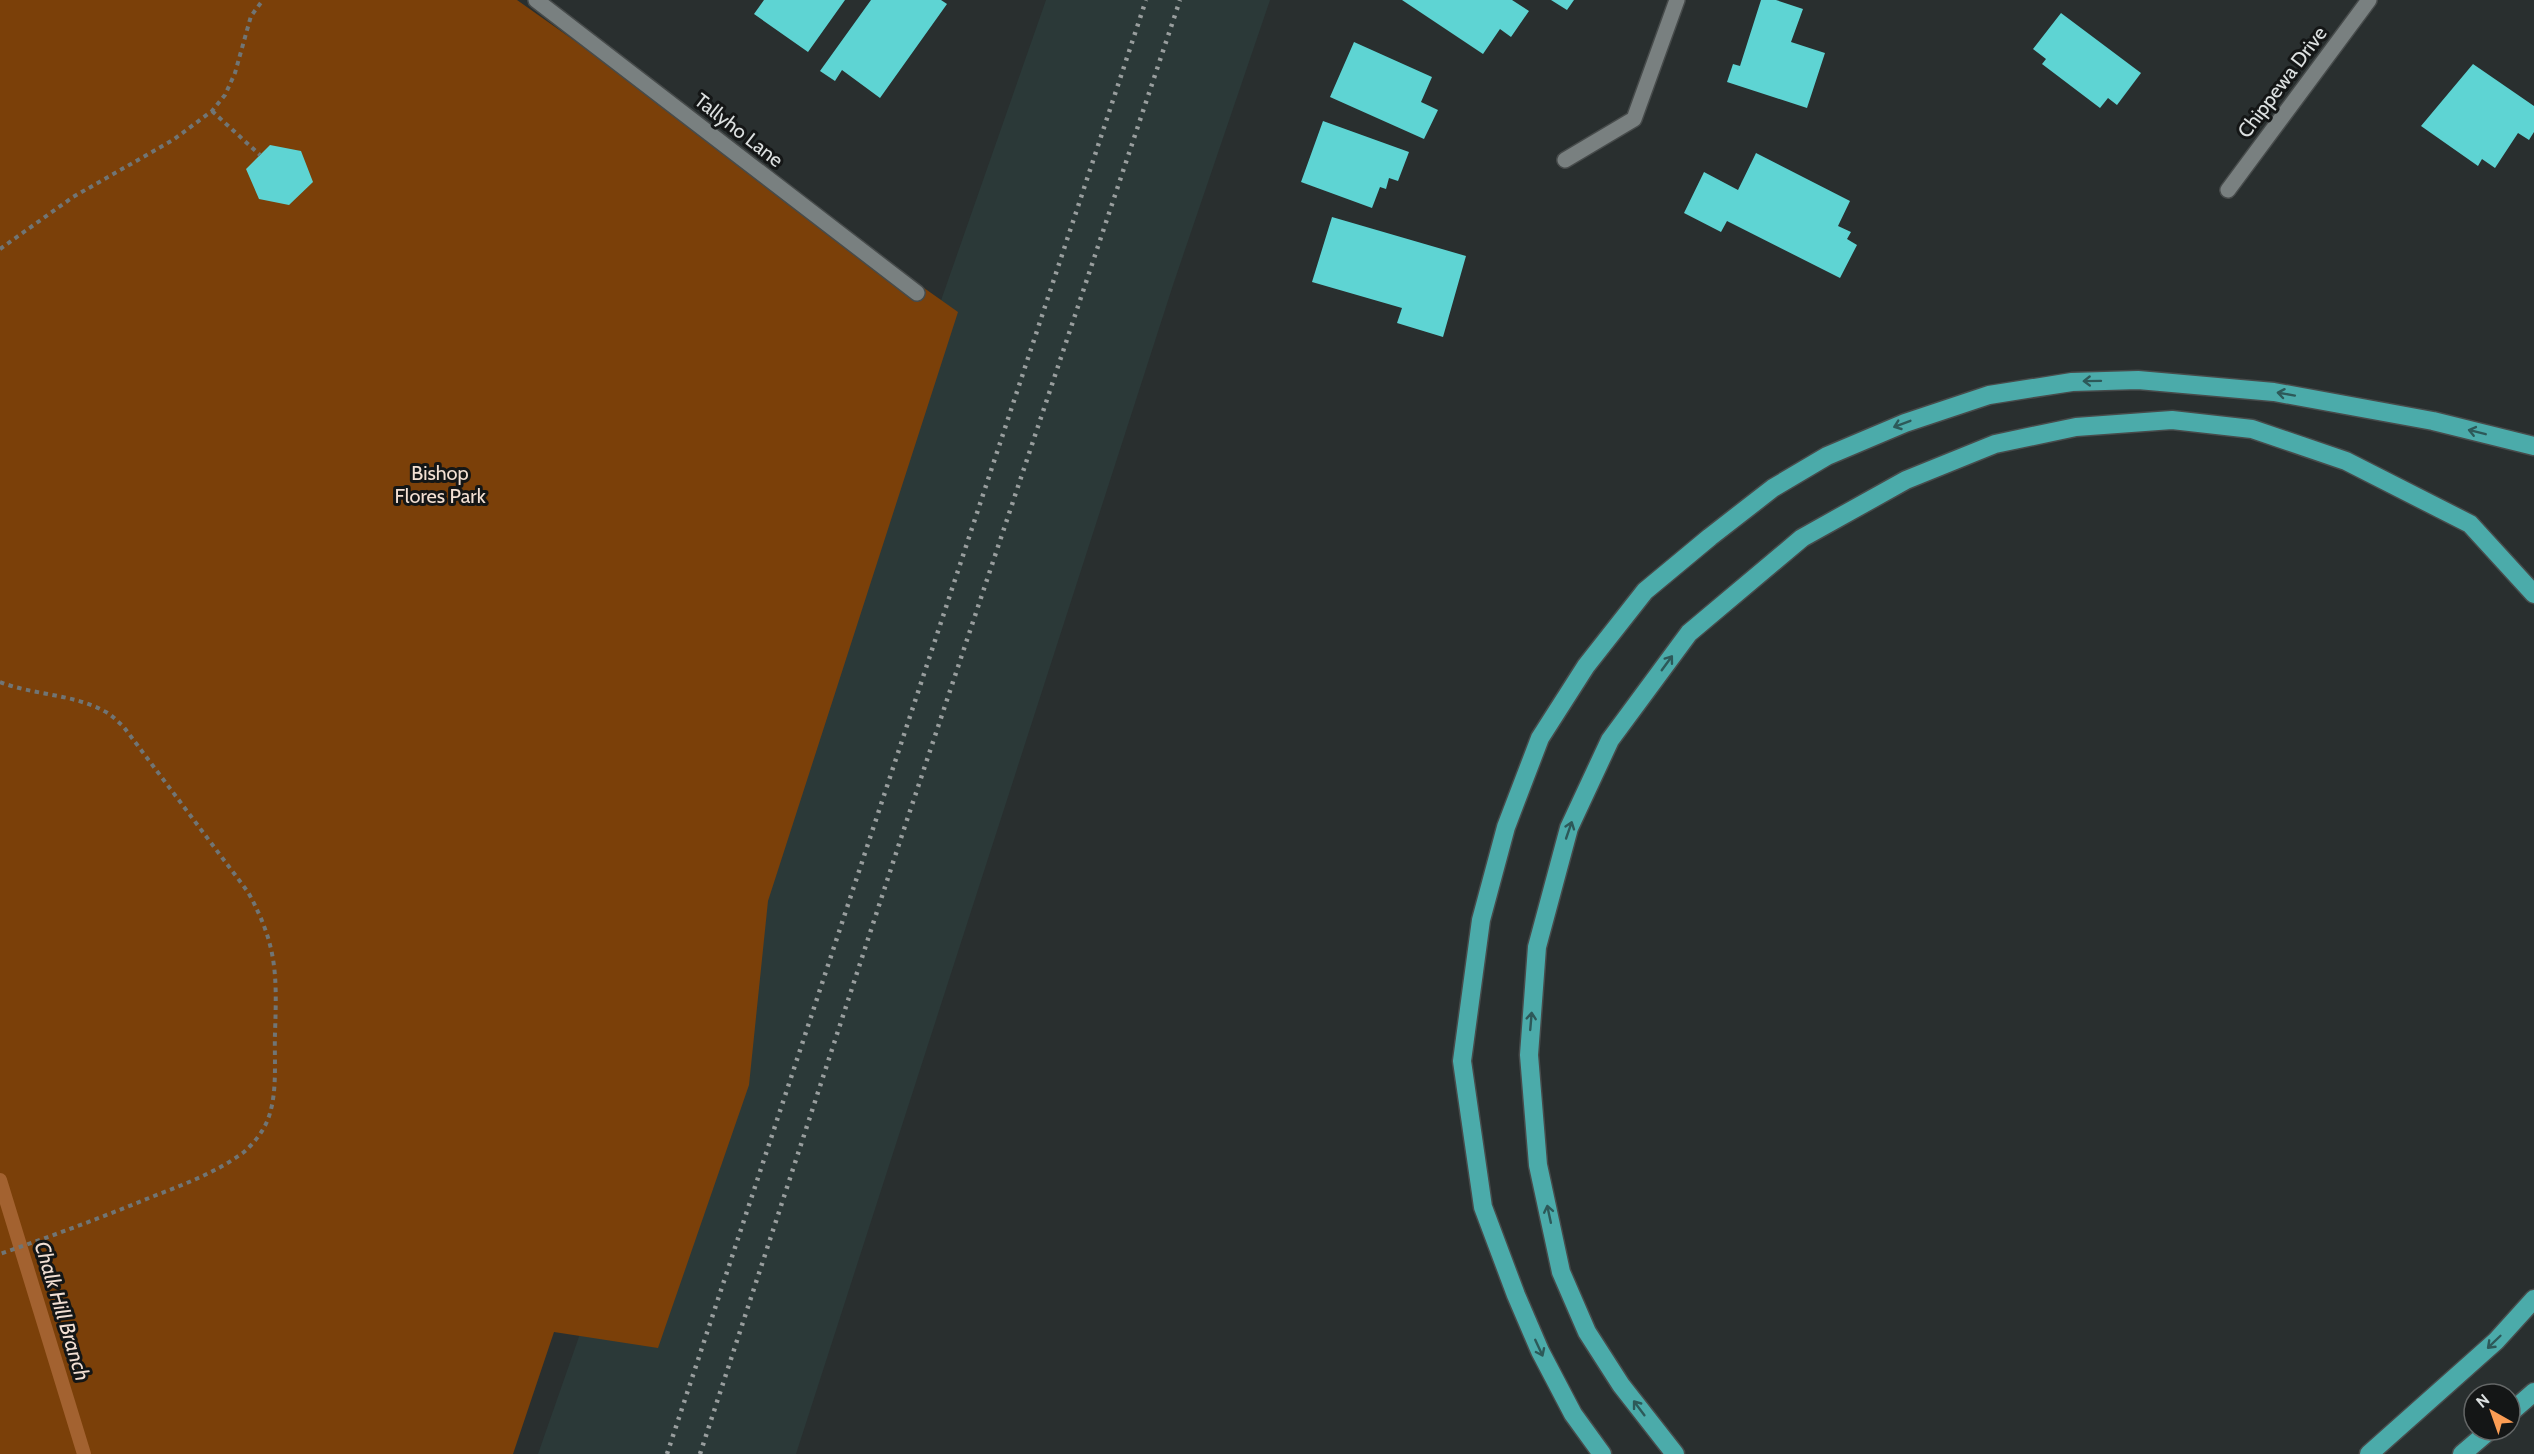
<svg xmlns="http://www.w3.org/2000/svg" width="2534" height="1454" font-family="Cabin,sans-serif">
<style>
.built{fill:#2b3938}
.green{fill:#7b4009}
.lines{fill:none;stroke-linecap:round;stroke-linejoin:round}
.stream{stroke:#a36230;stroke-width:14}
.building{fill:#5ed4d3}
.minor-casing{stroke:#474b4b;stroke-width:18}
.highway-casing{stroke:#474b4b;stroke-width:21}
.path{stroke:#707575;stroke-width:4;stroke-dasharray:4.5 4.5;stroke-linecap:butt}
.minor{stroke:#798080;stroke-width:15}
.highway{stroke:#4babaa;stroke-width:18}
.rail{stroke:#999e9e;stroke-width:4.5;stroke-dasharray:3 6;stroke-linecap:butt}
.oneway{stroke:#2d5959}
.labels{text-anchor:middle;stroke-width:6;stroke-linejoin:round;paint-order:stroke}
.street-label{font-size:20px;fill:#dce0e0;stroke:#141616}
.park-label{font-size:20px;fill:#f3e0d3;stroke:#141616}
.water-label{font-size:21px;font-style:italic;fill:#f3e0d4;stroke:#141616}
</style>
<rect width="100%" height="100%" fill="#292f2f"/>
<path class="built" d="M1046 0H1270L1174 282 796 1454H538Z"/>
<path class="green" d="M0 0H517L958 312 768 901 749 1085 658 1348 554 1332 513 1454H0Z"/>
<g class="lines">
<path class="stream" d="M0 1180 84 1454"/>
</g>
<path class="building" d="M764 0H845L808 52 754 14Z
M871 0H941L947 4 880 98 842 70 835 81 820 71Z
M1402 0H1512L1529 11 1511 37 1500 29 1483 54Z
M1551 0H1574L1567 10Z
M1761 0H1776L1803 9 1791 42 1825 53 1807 108 1727 82 1733 64 1740 66Z
M2061 13 2141 73 2117 105 2108 98 2100 108 2042 64 2046 59 2033 49Z
M1354 42 1432 77 1421 102 1438 110 1424 139 1330 97Z
M2473 64 2534 106V132L2529 140 2518 133 2495 168 2482 159 2478 166 2421 126Z
M1323 121 1409 152 1398 181 1389 178 1386 189 1380 187 1372 208 1301 182Z
M270 145 301 151 313 182 289 205 259 199 246 169Z
M1756 153 1850 201 1838 226 1851 232 1847 239 1857 245 1840 278 1727 221 1721 232 1684 213 1704 172 1738 190Z
M1332 217 1466 256 1443 337 1397 323 1402 308 1312 282Z"/>
<g class="lines">
<defs>
<path id="minor" d="M536 0 917 293
M1565 160 1634 119 1677 0
M2228 190 2369 0"/>
<path id="highway" d="M2510 1413 2534 1392
M1602 1454 1573 1414 1540 1351 1516 1295 1483 1207 1462 1061 1481 920 1506 827 1540 738 1586 666 1645 591 1710 537 1773 488 1827 456 1905 423 1989 395 2072 382 2138 380 2274 392 2433 421 2534 446
M1675 1454 1621 1385 1587 1332 1561 1272 1538 1165 1529 1055 1537 947 1569 828 1610 740 1689 633 1802 538 1906 480 1995 444 2076 427 2172 420 2252 429 2346 461 2470 524 2534 594
M2369 1454 2496 1341 2534 1299
M2462 1454 2490 1430"/>
</defs>
<use href="#minor" class="minor-casing"/>
<use href="#highway" class="highway-casing"/>
<path class="path" d="M212 111 260 155
M0 249 73 197 173 140 212 111 225 95 235 73 251 16 263 0
M0 682C33 695 73 694 104 711 111 714 117 721 123 726L248 892C277 945 277 973 275 1033 274 1059 278 1093 268 1119 263 1132 254 1143 244 1152 217 1172 185 1184 154 1196 103 1217 52 1236 0 1254"/>
<use href="#minor" class="minor"/>
<use href="#highway" class="highway"/>
<path class="rail" d="M667 1454 1146 0
M700 1454 901 838 1180 0"/>
</g>
<defs><path id="oneway-shaft" d="M-6 0H5M1.5-3L5.5 0L1.5 3" fill="none" stroke-width="1.6" stroke-linecap="round" stroke-linejoin="round" transform="scale(1.5)"/></defs>
<g class="oneway">
<use href="#oneway-shaft" transform="translate(2092 381) rotate(179)"/>
<use href="#oneway-shaft" transform="translate(2286 394) rotate(-170)"/>
<use href="#oneway-shaft" transform="translate(1902 424) rotate(159)"/>
<use href="#oneway-shaft" transform="translate(2477 432) rotate(-166)"/>
<use href="#oneway-shaft" transform="translate(1667 663) rotate(-54)"/>
<use href="#oneway-shaft" transform="translate(1569 830) rotate(-71)"/>
<use href="#oneway-shaft" transform="translate(1531 1021) rotate(-85)"/>
<use href="#oneway-shaft" transform="translate(1549 1214) rotate(-102)"/>
<use href="#oneway-shaft" transform="translate(2494 1342) rotate(136)"/>
<use href="#oneway-shaft" transform="translate(1539 1348) rotate(65)"/>
<use href="#oneway-shaft" transform="translate(1639 1408) rotate(-127)"/>
</g>
<g class="labels">
<g class="street-label">
<text transform="translate(2282 82) rotate(-53)" y="7">Chippewa Drive</text>
<text transform="translate(739 130) rotate(38)" y="7">Tallyho Lane</text>
</g>
<g class="park-label">
<text x="440" y="480">Bishop<tspan x="440" dy="23">Flores Park</tspan></text>
</g>
<g class="water-label">
<text transform="translate(62 1311) rotate(73)" y="7">Chalk Hill Branch</text>
</g>
</g>
<g transform="translate(2492 1412) rotate(320)"><circle r="28" fill="#141616" stroke="#646767" stroke-width="1.5"/>
<path d="M0-4.5L10 22L0 15L-10 22Z" fill="#fc9d54"/>
<text y="-9" font-size="16" font-weight="bold" text-anchor="middle" fill="#dce0e0">N</text>
</g>
</svg>
